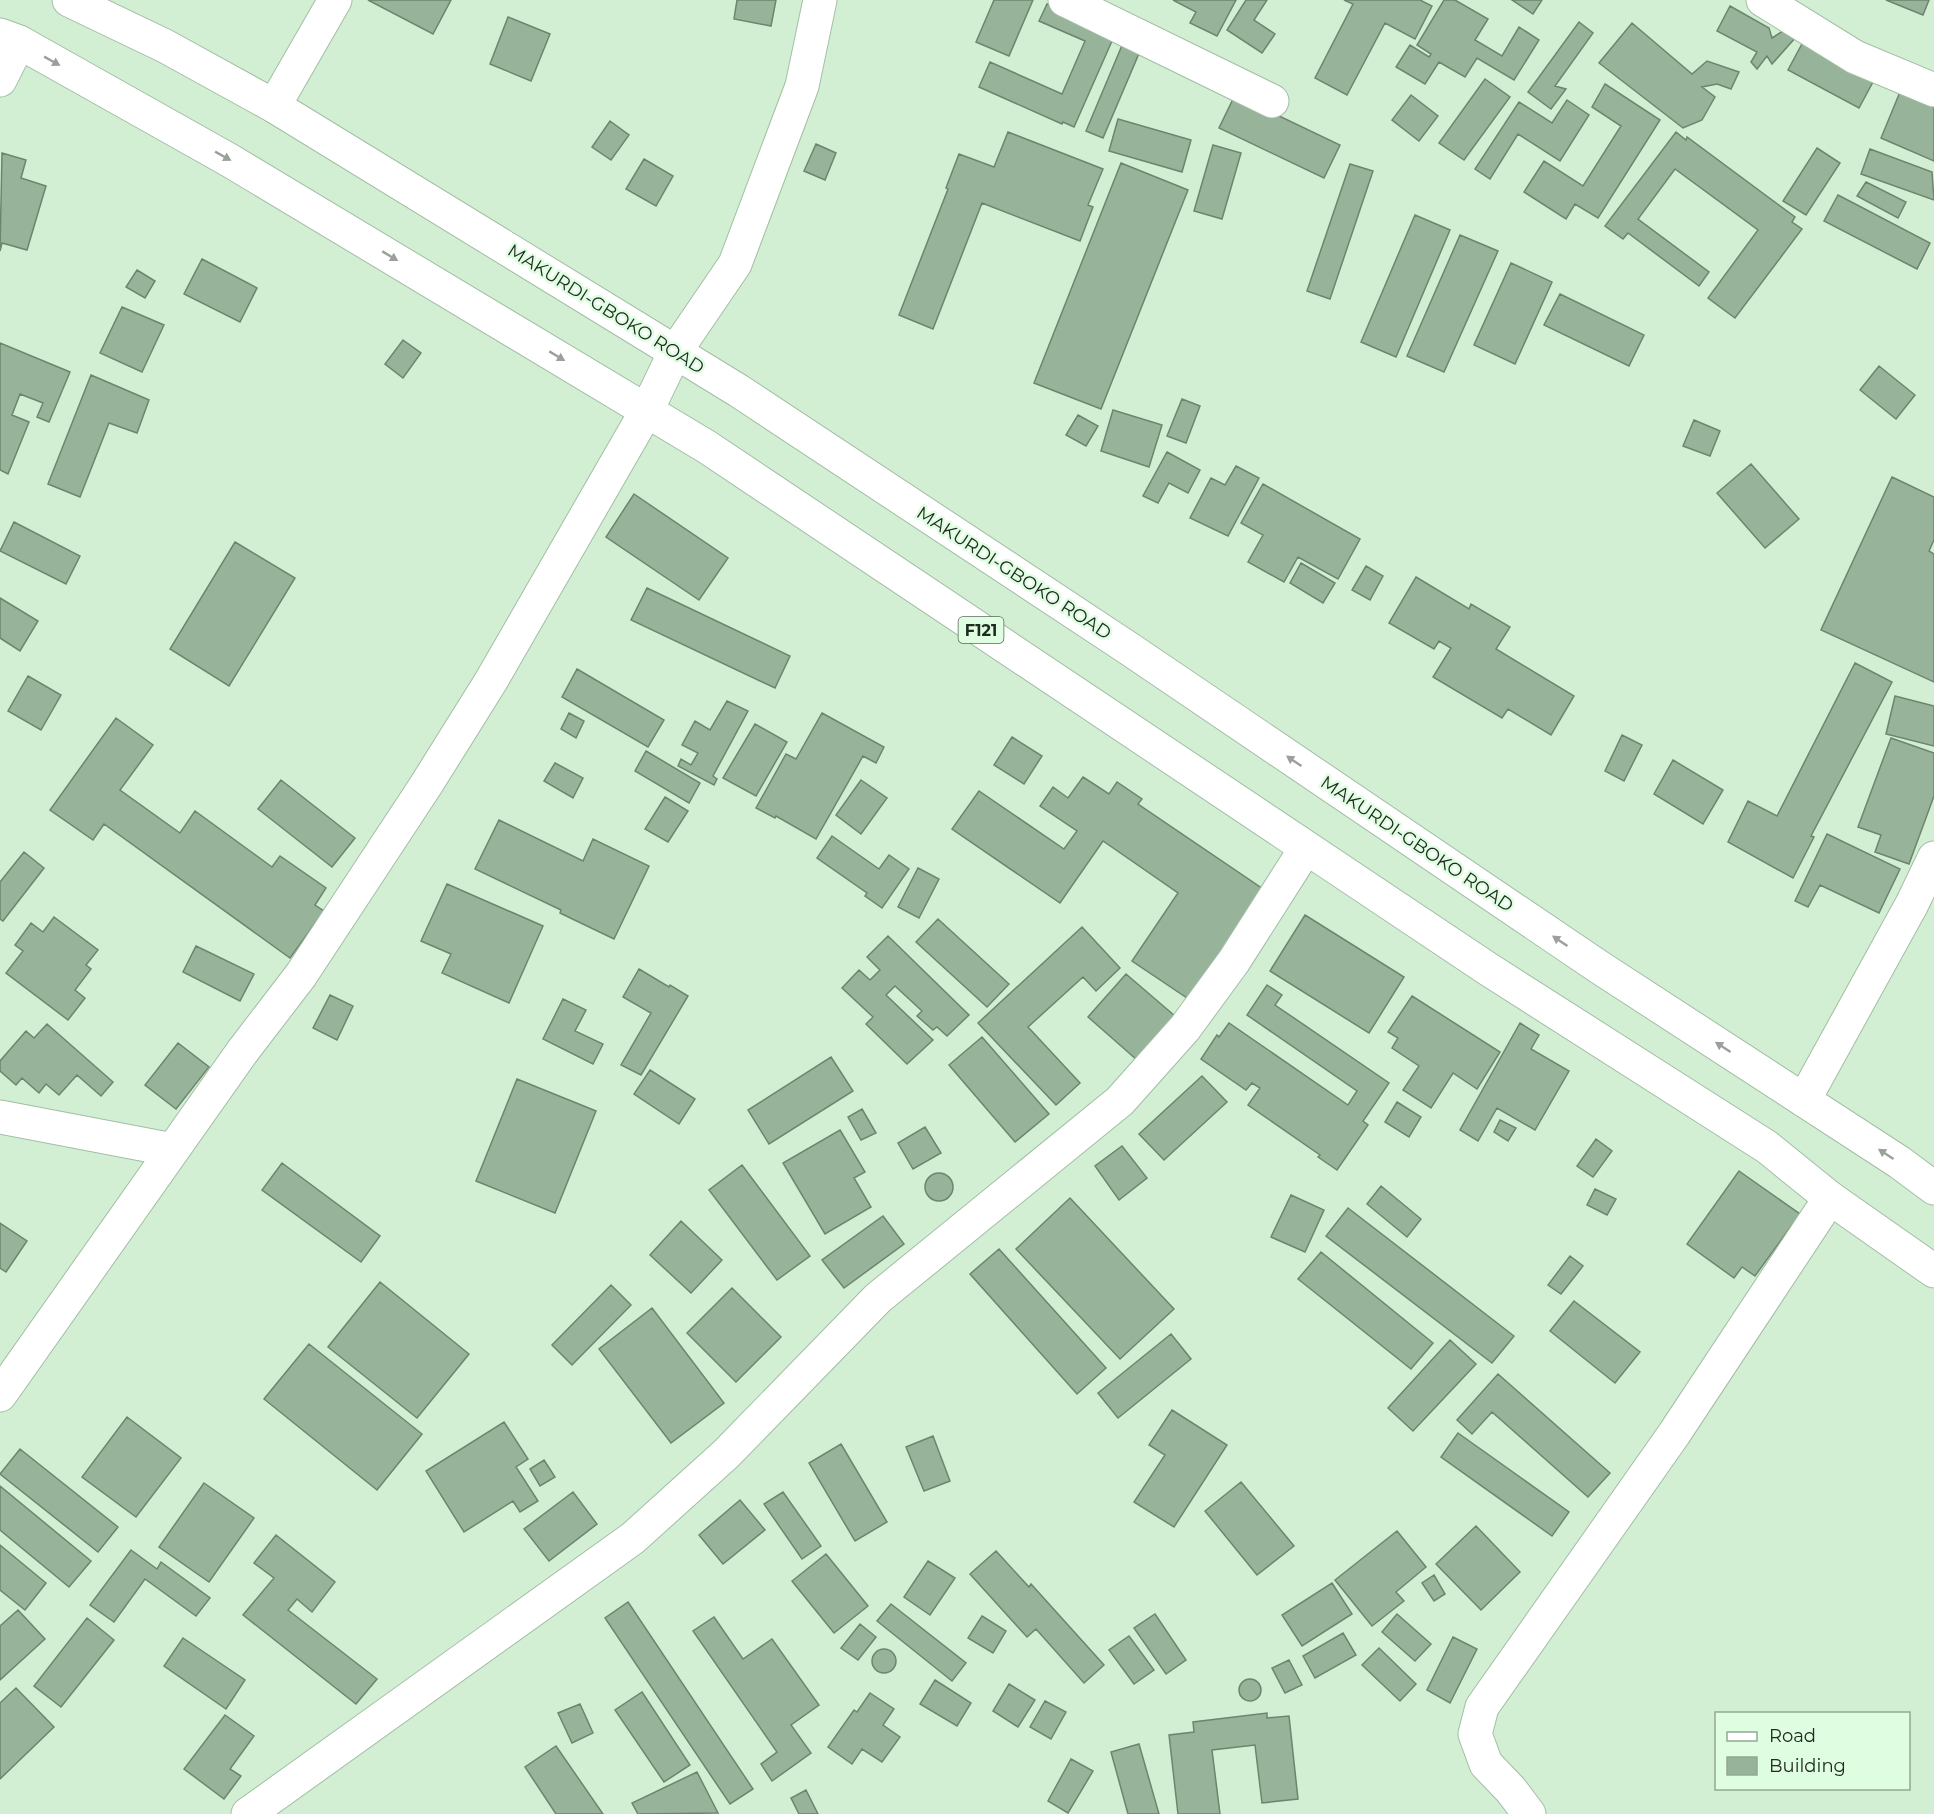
<svg xmlns="http://www.w3.org/2000/svg" width="1934" height="1814" font-family="Montserrat,sans-serif">
<style>
.building{fill:#97b399;stroke:#6b866d;stroke-width:1.5}
.lines{fill:none;stroke-linecap:round;stroke-linejoin:round}
.minor-casing{stroke:#a2bea4;stroke-width:35}
.major-casing{stroke:#a2bea4;stroke-width:35}
.minor{stroke:#fff;stroke-width:33}
.major{stroke:#fff;stroke-width:33}
.oneway{fill:#9ba09b}
.labels{text-anchor:middle;stroke-width:5;stroke-linejoin:round;paint-order:stroke}
.shield{fill:#dffde0;stroke:#596a5a;stroke-width:1.5}
.shield-label{font-size:16px;font-weight:bold;fill:#202b21}
.street-label{font-size:18px;fill:#202b21;stroke:#dffde0}
</style>
<rect width="100%" height="100%" fill="#d2efd3"/>
<path class="building" d="M368 0H451L433 34Z
M737 0H776L771 26 734 19Z
M994 0H1033L1009 56 976 42Z
M1173 0H1236L1217 36 1190 23 1196 12Z
M1246 0H1267L1254 20 1275 34 1262 53 1227 30Z
M1344 0H1420L1432 6 1415 39 1385 23 1347 95 1315 78 1353 4Z
M1444 0H1455L1488 19 1475 40 1502 56 1519 27 1539 40 1514 80 1477 58 1465 77 1439 62 1425 84 1396 67 1410 45 1429 57 1431 54 1417 45Z
M1512 0H1542L1533 14Z
M1886 0H1929L1923 15Z
M1047 4 1116 32 1074 127 1063 122 1062 124 979 87 990 62 1062 94 1085 41 1039 21Z
M1730 6 1769 28 1772 38 1786 29 1796 37 1772 64 1767 56 1757 69 1751 62 1757 52 1717 31Z
M508 17 550 34 531 81 490 64Z
M1579 22 1593 33 1555 86 1566 89 1551 109 1528 92Z
M1632 23 1692 74 1707 61 1739 72 1731 89 1717 84 1702 87 1715 97 1702 120 1683 128 1599 63Z
M1803 42 1874 80 1859 108 1788 70Z
M1123 43 1140 51 1103 138 1086 131Z
M1485 79 1510 97 1464 160 1439 143Z
M1605 84 1660 120 1598 218 1575 204 1566 219 1524 192 1544 161 1583 186 1621 126 1592 107Z
M1900 92 1934 107V161L1881 138Z
M1235 95 1340 145 1324 178 1219 128Z
M1411 95 1438 116 1419 141 1392 120Z
M1567 100 1589 115 1560 161 1518 134 1490 179 1475 169 1519 102 1552 123Z
M1118 119 1191 140 1182 172 1109 151Z
M610 121 629 135 611 160 592 147Z
M1008 132 1103 169 1088 205 1093 207 1080 241 982 203 933 329 899 315 948 189 946 188 959 154 994 167Z
M1676 132 1686 140 1687 137 1795 217 1792 222 1802 229 1735 318 1708 298 1758 230 1675 169 1638 219 1709 272 1699 286 1628 233 1623 239 1605 226Z
M816 144 836 153 825 180 804 171Z
M1213 145 1241 153 1222 219 1194 211Z
M1817 148 1840 163 1806 215 1783 201Z
M1870 149 1932 172 1934 200 1861 174Z
M2 153 26 160 21 178 46 186 27 250 2 243 0 251Z
M644 159 673 176 656 206 626 189Z
M1121 163 1188 190 1101 409 1034 383Z
M1350 164 1373 171 1330 299 1307 291Z
M1866 182 1906 202 1898 218 1857 196Z
M1838 195 1930 243 1917 269 1824 221Z
M1415 215 1450 230 1396 357 1361 342Z
M1460 235 1498 251 1444 372 1407 356Z
M202 259 257 288 240 322 184 294Z
M1511 263 1552 282 1515 364 1474 345Z
M137 270 155 281 145 298 126 287Z
M1560 294 1644 335 1629 366 1544 325Z
M122 307 164 325 142 372 100 353Z
M403 340 421 353 403 378 385 364Z
M0 343 70 372 49 422 37 417 43 403 20 394 12 415 29 422 8 474 0 470Z
M1879 366 1915 395 1896 419 1860 390Z
M91 375 149 400 137 433 109 423 80 497 48 484Z
M1182 399 1200 406 1186 443 1167 436Z
M1113 410 1162 425 1149 467 1101 451Z
M1078 415 1098 426 1086 446 1066 435Z
M1694 420 1720 431 1710 456 1683 446Z
M1167 452 1200 470 1188 493 1169 483 1158 503 1143 496Z
M1751 464 1799 519 1765 548 1717 493Z
M1236 466 1259 478 1228 536 1190 518 1211 478 1225 485Z
M1892 477 1934 497V540L1929 551 1934 554V682L1821 630Z
M1263 484 1360 539 1338 579 1298 557 1284 582 1248 562 1263 535 1241 523Z
M634 494 728 558 699 600 606 537Z
M14 522 80 556 66 584 0 551Z
M235 542 295 578 229 686 170 649Z
M1301 563 1335 583 1323 603 1290 583Z
M1366 566 1383 576 1370 600 1352 590Z
M1416 577 1469 609 1471 604 1510 627 1496 649 1574 696 1551 735 1508 709 1502 718 1433 677 1451 648 1439 641 1434 649 1389 623Z
M647 588 790 656 775 688 631 620Z
M0 598 38 621 20 651 0 638Z
M1855 663 1892 682 1811 836 1814 837 1793 878 1728 842 1748 801 1777 816Z
M577 669 664 720 648 747 562 697Z
M28 676 61 695 41 730 8 711Z
M1895 696 1934 706V746L1886 734Z
M727 701 748 711 713 776 717 779 714 785 678 766 681 759 691 765 698 753 682 745 695 721 710 730Z
M569 713 584 721 576 738 561 729Z
M822 713 884 747 876 763 863 756 816 839 776 816 775 818 756 808 786 754 796 759Z
M116 718 153 745 120 790 180 833 195 811 272 867 280 856 326 888 315 905 324 911 290 958 104 824 93 840 50 810Z
M755 724 787 742 756 796 723 778Z
M1622 735 1642 745 1624 781 1605 771Z
M1012 737 1042 756 1024 784 994 765Z
M1891 738 1934 753V796L1909 864 1875 852 1881 835 1858 827Z
M646 751 700 783 689 803 635 771Z
M1673 760 1723 790 1703 824 1654 794Z
M555 763 583 778 573 798 544 781Z
M1083 777 1109 794 1117 782 1142 799 1138 804 1266 891 1190 1000 1132 961 1178 893 1103 841 1060 903 952 829 979 791 1064 849 1077 831 1040 806 1053 787 1068 798Z
M281 780 355 838 332 867 258 809Z
M861 780 887 798 861 834 836 815Z
M665 797 688 811 668 842 645 829Z
M499 820 583 861 593 839 649 866 614 939 560 913 561 910 475 869Z
M1827 834 1900 869 1879 913 1820 885 1808 907 1795 901Z
M832 836 879 869 889 855 909 869 882 908 865 896 867 893 817 858Z
M24 852 44 868 3 921 0 919V882Z
M918 868 939 879 919 918 898 907Z
M447 884 543 926 509 1003 442 973 451 954 421 941Z
M1305 915 1404 977 1369 1033 1270 971Z
M54 917 98 950 86 965 91 969 75 990 85 998 68 1020 6 973 23 951 15 945 31 923 43 932Z
M938 919 1009 984 987 1007 916 942Z
M1082 927 1120 968 1096 991 1083 977 1028 1027 1080 1083 1056 1105 978 1023Z
M888 936 969 1015 947 1036 937 1027 933 1030 917 1016 922 1011 895 986 886 995 933 1040 907 1064 866 1024 873 1017 842 988 859 970 870 980 880 970 867 957Z
M196 946 254 974 240 1001 183 972Z
M639 969 669 987 670 985 688 996 641 1075 621 1065 651 1013 623 997Z
M1126 974 1175 1016 1137 1060 1088 1017Z
M1267 985 1282 995 1275 1005 1389 1083 1363 1121 1368 1125 1337 1170 1318 1157 1320 1155 1248 1105 1260 1088 1252 1083 1246 1090 1201 1059 1217 1035 1219 1037 1229 1023 1348 1105 1357 1091 1247 1015Z
M330 995 353 1006 337 1040 313 1028Z
M1412 996 1500 1052 1477 1089 1453 1073 1431 1108 1403 1090 1419 1066 1392 1048 1398 1038 1388 1032Z
M563 999 586 1010 575 1031 603 1044 593 1064 543 1039Z
M1520 1023 1539 1035 1531 1049 1569 1071 1535 1130 1497 1108 1478 1141 1460 1130Z
M47 1024 113 1082 101 1096 77 1075 59 1095 46 1084 39 1093 22 1078 16 1085 0 1071V1061L26 1031 34 1038Z
M982 1037 1049 1114 1015 1142 949 1065Z
M178 1043 209 1067 176 1109 145 1085Z
M831 1057 853 1091 769 1144 748 1110Z
M650 1070 695 1099 679 1124 634 1094Z
M1202 1076 1227 1102 1164 1160 1139 1134Z
M517 1079 596 1111 555 1213 476 1181Z
M1397 1102 1421 1117 1409 1137 1385 1122Z
M862 1109 876 1133 861 1140 848 1117Z
M1500 1120 1516 1128 1508 1141 1494 1132Z
M925 1127 941 1153 913 1169 898 1143Z
M840 1130 865 1172 854 1178 871 1207 825 1234 783 1163Z
M1596 1139 1612 1151 1593 1177 1577 1166Z
M1122 1146 1147 1178 1119 1200 1095 1166Z
M282 1163 380 1236 361 1262 262 1190Z
M742 1165 810 1256 777 1280 709 1190Z
M1739 1171 1800 1214 1755 1276 1742 1267 1734 1278 1687 1244Z
M925 1187a14 14 0 1 1 28 0a14 14 0 1 1-28 0Z
M1381 1186 1421 1219 1407 1237 1367 1204Z
M1595 1189 1616 1199 1607 1215 1587 1205Z
M1291 1195 1324 1210 1305 1252 1271 1237Z
M1070 1198 1174 1309 1120 1359 1016 1249Z
M1348 1208 1514 1336 1492 1363 1326 1236Z
M883 1216 904 1244 844 1288 822 1260Z
M681 1221 722 1260 691 1293 650 1255Z
M0 1223 27 1241 6 1272 0 1268Z
M999 1249 1106 1368 1077 1394 970 1274Z
M1321 1252 1433 1343 1411 1369 1298 1279Z
M1570 1256 1583 1266 1561 1294 1548 1285Z
M380 1282 469 1354 417 1418 328 1347Z
M611 1285 631 1305 572 1365 552 1345Z
M732 1288 781 1337 736 1382 687 1333Z
M1574 1301 1640 1352 1615 1383 1550 1331Z
M652 1308 724 1403 671 1443 599 1349Z
M1171 1334 1191 1359 1118 1418 1098 1393Z
M1450 1340 1476 1364 1413 1431 1388 1408Z
M309 1344 422 1434 377 1490 264 1399Z
M1498 1374 1610 1473 1588 1497 1492 1412 1472 1434 1457 1420Z
M1172 1410 1227 1445 1174 1527 1134 1502 1165 1455 1149 1445Z
M127 1417 181 1458 136 1517 82 1477Z
M504 1422 528 1459 516 1467 538 1501 520 1512 513 1501 464 1532 426 1471Z
M1458 1433 1569 1512 1552 1536 1441 1457Z
M933 1436 950 1481 924 1491 906 1447Z
M841 1444 887 1522 855 1541 809 1463Z
M20 1449 118 1527 98 1552 0 1474Z
M544 1460 555 1477 540 1486 530 1469Z
M1241 1482 1294 1546 1257 1575 1205 1511Z
M204 1483 254 1518 209 1582 159 1547Z
M0 1486 91 1561 69 1587 0 1530Z
M573 1492 597 1524 549 1561 524 1529Z
M783 1492 821 1546 802 1559 764 1504Z
M740 1500 765 1530 723 1564 699 1535Z
M1476 1526 1520 1572 1481 1610 1436 1564Z
M1397 1531 1426 1567 1396 1592 1404 1601 1372 1626 1335 1580Z
M276 1535 335 1582 312 1612 297 1599 288 1610 377 1679 356 1704 243 1615 274 1578 254 1563Z
M0 1545 46 1583 25 1610 0 1590Z
M131 1550 157 1569 161 1562 210 1598 196 1616 145 1579 114 1622 90 1605Z
M996 1551 1029 1587 1031 1584 1104 1665 1084 1683 1036 1629 1027 1637 970 1574Z
M826 1554 868 1606 834 1633 792 1581Z
M928 1561 955 1578 930 1615 904 1597Z
M1434 1575 1445 1594 1434 1601 1422 1583Z
M1332 1583 1352 1614 1302 1646 1282 1615Z
M628 1602 753 1789 730 1804 605 1618Z
M891 1604 966 1663 952 1681 877 1621Z
M18 1610 45 1639 0 1680V1626Z
M1155 1614 1186 1660 1166 1674 1134 1628Z
M1397 1614 1431 1644 1415 1661 1382 1632Z
M982 1616 1006 1631 993 1653 968 1638Z
M714 1617 743 1659 772 1639 819 1705 791 1725 811 1753 772 1781 761 1764 777 1752 693 1631Z
M87 1618 114 1640 61 1707 34 1686Z
M860 1624 876 1637 858 1660 841 1648Z
M1343 1633 1356 1655 1315 1678 1303 1656Z
M1129 1636 1154 1670 1134 1684 1109 1650Z
M1453 1637 1477 1649 1450 1703 1427 1690Z
M183 1638 245 1680 226 1709 164 1666Z
M1379 1648 1416 1684 1400 1701 1362 1665Z
M872 1661a12 12 0 1 1 24 0a12 12 0 1 1-24 0Z
M1289 1660 1302 1685 1285 1693 1272 1668Z
M1239 1690a11 11 0 1 1 22 0a11 11 0 1 1-22 0Z
M935 1680 971 1703 957 1726 920 1704Z
M1009 1684 1035 1700 1018 1727 993 1711Z
M16 1688 54 1727 0 1779V1703Z
M642 1692 690 1765 664 1782 615 1710Z
M870 1693 894 1709 883 1725 900 1737 882 1762 862 1749 852 1764 828 1747 854 1710 857 1712Z
M1045 1701 1066 1712 1051 1739 1030 1727Z
M580 1704 593 1733 572 1743 558 1713Z
M1267 1713V1718L1289 1716 1298 1799 1262 1803 1255 1745 1212 1750 1220 1814H1178L1169 1735 1194 1732 1193 1722Z
M225 1715 254 1736 230 1769 241 1776 224 1799 184 1769Z
M1139 1744 1159 1814H1128L1111 1752Z
M556 1746 603 1814H556L525 1767Z
M1071 1759 1093 1771 1068 1813 1048 1801Z
M697 1772 718 1813 638 1814 632 1803Z
M806 1790 818 1814H799L791 1798Z"/>
<g class="lines">
<defs>
<path id="minor" d="M1065 0 1272 101
M1763 0 1855 57 1934 90
M0 80 19 42
M274 106 335 0
M1804 1100 1912 904 1934 858
M0 1117 173 1150
M0 1395 242 1052 301 975 426 785 491 681 647 410 675 352 735 264 802 86 820 0
M248 1814 633 1538 726 1454 878 1298 1120 1101 1185 1028 1234 961 1306 848
M1529 1814 1511 1790 1486 1764 1475 1734 1482 1707 1674 1434 1830 1198"/>
<path id="major" d="M69 0 165 46 274 106 739 391 1128 648 1599 967 1899 1162 1934 1188
M0 35 19 42 229 160 707 447 1488 969 1767 1147 1830 1198 1934 1271"/>
</defs>
<use href="#minor" class="minor-casing"/>
<use href="#major" class="major-casing"/>
<use href="#minor" class="minor"/>
<use href="#major" class="major"/>
</g>
<defs><path id="oneway-solid" d="M-6-.8H1V-3.2L6.5 0L1 3.2V.8H-6Z" transform="scale(1.5)"/></defs>
<g class="oneway">
<use href="#oneway-solid" transform="translate(52 61) rotate(29)"/>
<use href="#oneway-solid" transform="translate(223 156) rotate(29)"/>
<use href="#oneway-solid" transform="translate(390 256) rotate(31)"/>
<use href="#oneway-solid" transform="translate(557 356) rotate(31)"/>
<use href="#oneway-solid" transform="translate(1294 761) rotate(-146)"/>
<use href="#oneway-solid" transform="translate(1560 941) rotate(-146)"/>
<use href="#oneway-solid" transform="translate(1723 1047) rotate(-147)"/>
<use href="#oneway-solid" transform="translate(1886 1154) rotate(-147)"/>
</g>
<g class="labels">
<rect class="shield" x="958.5" y="617" width="45" height="26" rx="4.5"/>
<g class="shield-label">
<text x="981" y="636">F121</text>
</g>
<g class="street-label">
<text transform="translate(606 309) rotate(32)" y="6">MAKURDI-GBOKO ROAD</text>
<text transform="translate(1014 573) rotate(33)" y="6">MAKURDI-GBOKO ROAD</text>
<text transform="translate(1417 844) rotate(34)" y="6">MAKURDI-GBOKO ROAD</text>
</g>
</g>
<rect x="1715" y="1712" width="195" height="78" fill="#dffde0" stroke="#93a994" stroke-width="1.5"/>
<rect x="1727" y="1732" width="30" height="9" fill="#ffffff" stroke="#93a994" stroke-width="1.5"/>
<text x="1769" y="1742" font-size="18" fill="#202b21">Road</text>
<rect x="1727" y="1757" width="30" height="18" fill="#97b399" stroke="#93a994" stroke-width="1.5"/>
<text x="1769" y="1772" font-size="18" fill="#202b21">Building</text>
</svg>
